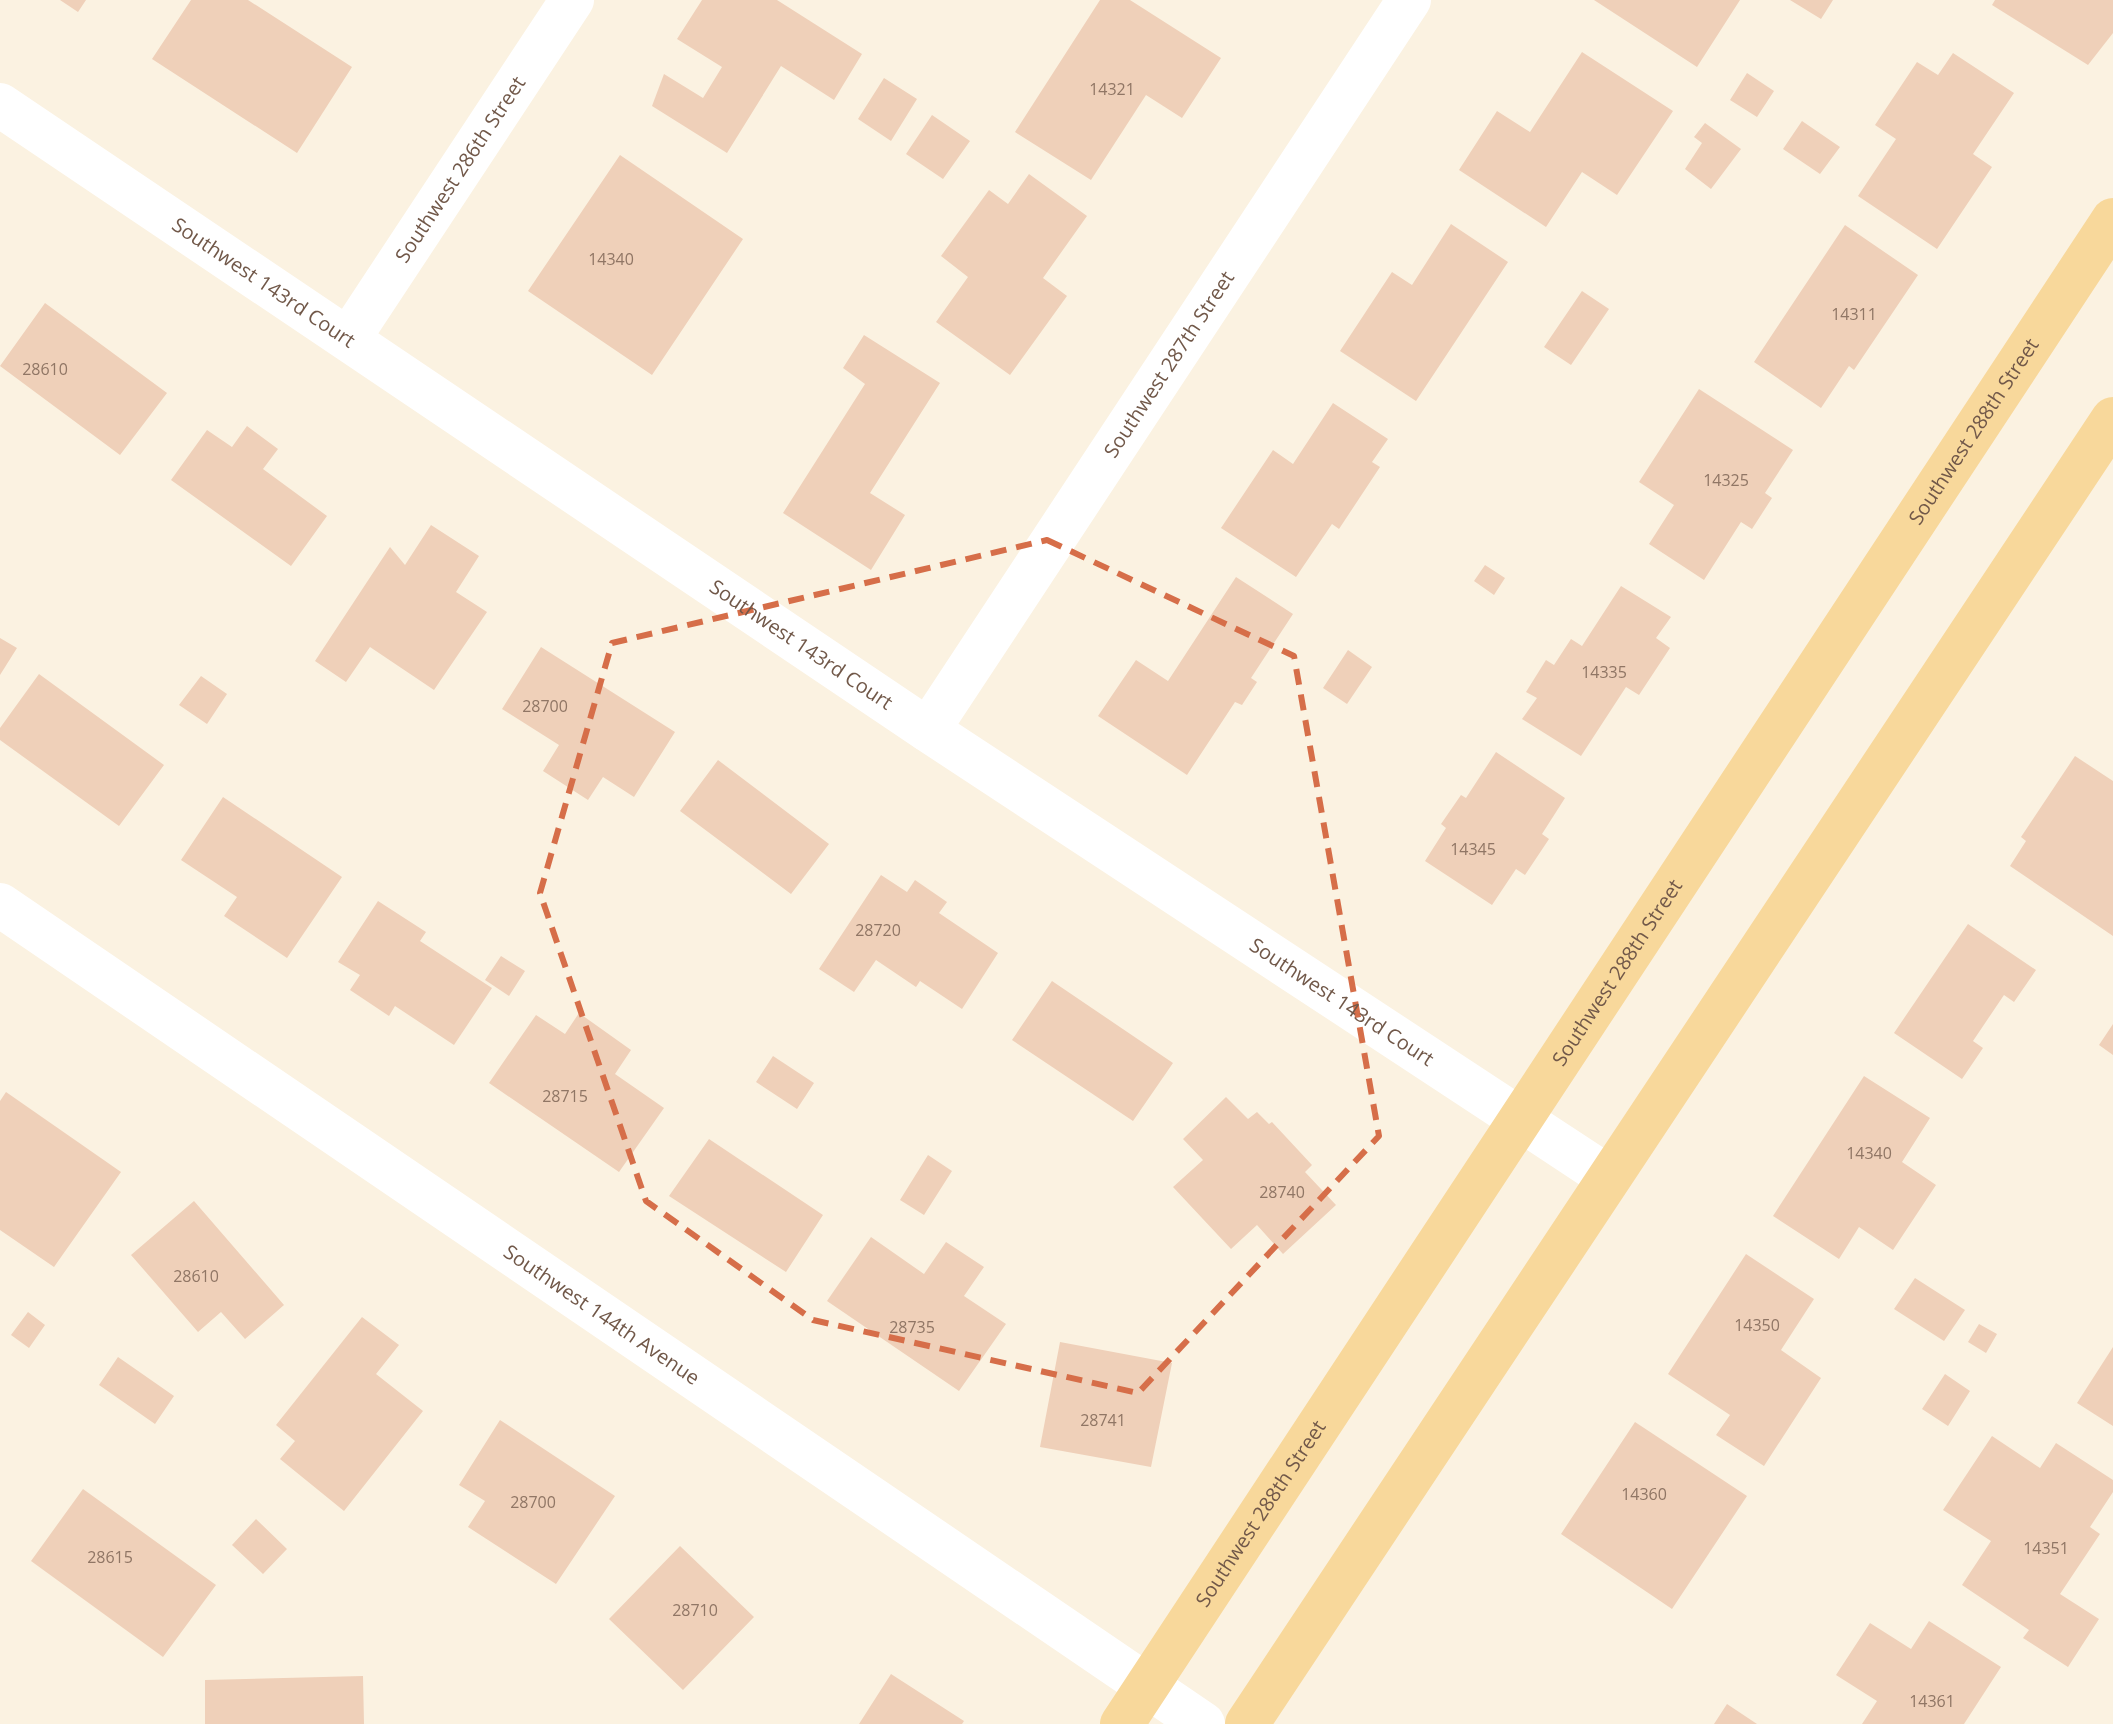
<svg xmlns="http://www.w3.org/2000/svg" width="2113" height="1724" font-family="'Open Sans',sans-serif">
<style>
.building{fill:#efd0b9}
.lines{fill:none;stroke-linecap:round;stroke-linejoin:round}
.minor{stroke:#fff;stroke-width:44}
.major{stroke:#f8d89b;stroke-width:44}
.marked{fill:none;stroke:#d66e49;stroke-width:6;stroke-dasharray:16 10;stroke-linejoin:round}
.labels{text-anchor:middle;stroke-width:7;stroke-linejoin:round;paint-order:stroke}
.number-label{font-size:16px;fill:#907665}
.street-label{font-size:20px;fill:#715849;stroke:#fef6e6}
</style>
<rect width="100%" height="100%" fill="#fbf2e1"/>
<path class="building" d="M60 0H86L78 12Z
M191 0H248L352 67 297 153 152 59Z
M702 0H777L862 54 834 100 781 66 727 153 652 106 664 74 703 98 722 67 677 39Z
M1100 0H1130L1221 58 1182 118 1146 95 1091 180 1015 132Z
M1594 0H1740L1697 67Z
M1790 0H1833L1821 19Z
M1995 0H2113V33L2088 65 1992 5Z
M1582 52 1673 111 1617 195 1582 172 1546 227 1459 170 1497 111 1530 132Z
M1953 53 2014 93 1973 154 1992 167 1937 249 1858 196 1896 139 1875 125 1917 62 1938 75Z
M1747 73 1774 91 1757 117 1730 100Z
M884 78 917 99 891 141 858 119Z
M932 115 970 141 943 179 906 154Z
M1802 121 1840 147 1820 174 1783 149Z
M1705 123 1741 149 1711 189 1685 169 1702 143 1694 137Z
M620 155 743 239 652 375 528 291Z
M1029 174 1087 216 1043 278 1067 296 1010 375 936 322 968 277 941 256 989 190 1008 204Z
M1451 224 1508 262 1416 401 1340 351 1392 272 1412 285Z
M1845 225 1918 275 1854 370 1849 366 1821 408 1754 362Z
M1582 291 1609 309 1571 365 1544 347Z
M45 303 167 393 120 455 0 366Z
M864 335 940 383 870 493 905 515 871 570 783 513 865 384 843 368Z
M1699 389 1793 450 1765 493 1772 498 1752 529 1741 522 1704 580 1649 544 1674 505 1639 482Z
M1333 403 1388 439 1372 462 1380 467 1339 529 1332 524 1296 577 1221 528 1273 450 1293 464Z
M247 426 278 449 263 469 327 516 291 566 171 480 207 430 232 447Z
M431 525 479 556 456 592 487 612 434 690 370 647 346 682 315 661 390 547 405 565Z
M1485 565 1505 578 1494 595 1474 581Z
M1236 577 1293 614 1251 678 1257 682 1242 705 1235 702 1187 775 1098 716 1136 660 1168 681Z
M1621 586 1671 617 1656 638 1670 648 1639 695 1626 687 1581 756 1522 719 1537 698 1526 692 1546 660 1554 665 1571 639 1582 646Z
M0 638 17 648 0 675Z
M541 647 675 732 634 797 603 777 588 800 543 771 559 745 502 709Z
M1348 650 1372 667 1347 704 1323 688Z
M39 674 164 765 119 826 0 740V728Z
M201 676 227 694 207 724 179 705Z
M1496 752 1565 798 1542 834 1549 839 1525 875 1516 869 1492 905 1425 861 1446 828 1441 824 1461 795 1466 798Z
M2075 756 2113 781V936L2010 866 2026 841 2021 837Z
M718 760 829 844 791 894 680 811Z
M223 797 342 877 287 958 224 916 237 897 181 860Z
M881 875 907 892 915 880 947 902 939 913 998 953 962 1009 920 981 916 987 876 960 854 992 819 969Z
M378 901 426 932 420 941 492 988 454 1045 395 1006 389 1016 350 990 360 975 338 962Z
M1968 924 2036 970 2014 1002 2004 995 1973 1041 1983 1048 1962 1079 1894 1033Z
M501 956 525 971 509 996 485 980Z
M1052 981 1173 1063 1133 1121 1012 1040Z
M579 1013 631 1050 615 1074 664 1108 619 1172 489 1083 536 1015 565 1034Z
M2113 1024V1055L2099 1045Z
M773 1056 814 1083 797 1109 756 1082Z
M1864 1076 1930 1118 1902 1162 1936 1185 1893 1250 1859 1227 1839 1259 1773 1216Z
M6 1092 121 1172 54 1267 0 1230V1101Z
M1226 1097 1248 1119 1257 1112 1269 1124 1272 1122 1312 1165 1305 1172 1336 1205 1283 1254 1257 1225 1231 1249 1173 1187 1203 1160 1183 1139Z
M709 1139 823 1215 786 1272 669 1196Z
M928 1155 952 1171 924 1215 900 1200Z
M194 1201 284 1305 245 1339 221 1312 198 1332 131 1255Z
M871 1237 924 1274 946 1242 984 1267 964 1296 1006 1324 959 1391 827 1301Z
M1746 1254 1814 1299 1781 1350 1821 1378 1764 1466 1716 1435 1730 1415 1668 1374Z
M1915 1278 1965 1310 1944 1341 1894 1309Z
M28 1312 45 1325 29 1348 11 1335Z
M362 1317 399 1345 376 1374 423 1411 344 1511 280 1459 295 1441 276 1425Z
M1979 1324 1997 1334 1986 1353 1968 1342Z
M1060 1342 1172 1363 1151 1467 1040 1447Z
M2113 1347V1426L2077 1403Z
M118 1357 174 1396 155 1424 99 1385Z
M1945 1374 1970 1391 1948 1426 1922 1409Z
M500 1420 615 1496 556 1584 468 1527 485 1501 459 1485Z
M1635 1422 1747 1496 1672 1609 1561 1534Z
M1992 1436 2040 1468 2056 1443 2113 1480V1492L2090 1527 2100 1534 2060 1594 2099 1619 2068 1667 2023 1638 2029 1630 1962 1585 1991 1541 1943 1510Z
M83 1489 216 1585 163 1657 31 1561Z
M256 1519 287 1549 263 1574 232 1545Z
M680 1546 754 1617 683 1690 609 1619Z
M1929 1621 2001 1667 1964 1724H1862L1877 1701 1836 1675 1870 1623 1911 1649Z
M891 1674 964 1721 962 1724H859Z
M363 1676 364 1724H205V1680Z
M1727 1704 1757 1724H1714Z"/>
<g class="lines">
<g class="minor">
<path id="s1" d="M0 105 928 730 1608 1177"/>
<path id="s2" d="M349 338 572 0"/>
<path id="s3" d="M928 730 1409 0"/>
<path id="s4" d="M0 905 1203 1724"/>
</g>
<g class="major">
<path id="s5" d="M1122 1724 2113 220"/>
<path d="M1247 1724 2113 419"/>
</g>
</g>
<path class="marked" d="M1047 540 1294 656 1379 1136 1138 1393 813 1320 646 1201 540 893 612 643Z"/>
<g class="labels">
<g class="number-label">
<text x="1112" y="95">14321</text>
<text x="611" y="265">14340</text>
<text x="1854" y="320">14311</text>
<text x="45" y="375">28610</text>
<text x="1726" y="486">14325</text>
<text x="1604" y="678">14335</text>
<text x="545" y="712">28700</text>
<text x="1473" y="855">14345</text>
<text x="878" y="936">28720</text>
<text x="565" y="1102">28715</text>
<text x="1869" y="1159">14340</text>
<text x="1282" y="1198">28740</text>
<text x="196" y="1282">28610</text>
<text x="1757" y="1331">14350</text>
<text x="912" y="1333">28735</text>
<text x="1103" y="1426">28741</text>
<text x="1644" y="1500">14360</text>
<text x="533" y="1508">28700</text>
<text x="2046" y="1554">14351</text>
<text x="110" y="1563">28615</text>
<text x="695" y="1616">28710</text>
<text x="1932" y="1707">14361</text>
</g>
<g class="street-label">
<text dy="7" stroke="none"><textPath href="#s2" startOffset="202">Southwest 286th Street</textPath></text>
<text dy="7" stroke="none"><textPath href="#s1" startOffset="318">Southwest 143rd Court</textPath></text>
<text dy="7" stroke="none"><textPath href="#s3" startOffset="438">Southwest 287th Street</textPath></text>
<text dy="7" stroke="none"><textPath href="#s5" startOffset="1548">Southwest 288th Street</textPath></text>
<text dy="7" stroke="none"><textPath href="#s1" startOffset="966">Southwest 143rd Court</textPath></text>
<text dy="7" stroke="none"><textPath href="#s5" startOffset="900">Southwest 288th Street</textPath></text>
<text dy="7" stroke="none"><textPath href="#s1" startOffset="1614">Southwest 143rd Court</textPath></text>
<text dy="7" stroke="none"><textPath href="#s4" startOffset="728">Southwest 144th Avenue</textPath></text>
<text dy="7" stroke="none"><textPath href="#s5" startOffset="252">Southwest 288th Street</textPath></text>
</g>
</g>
</svg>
